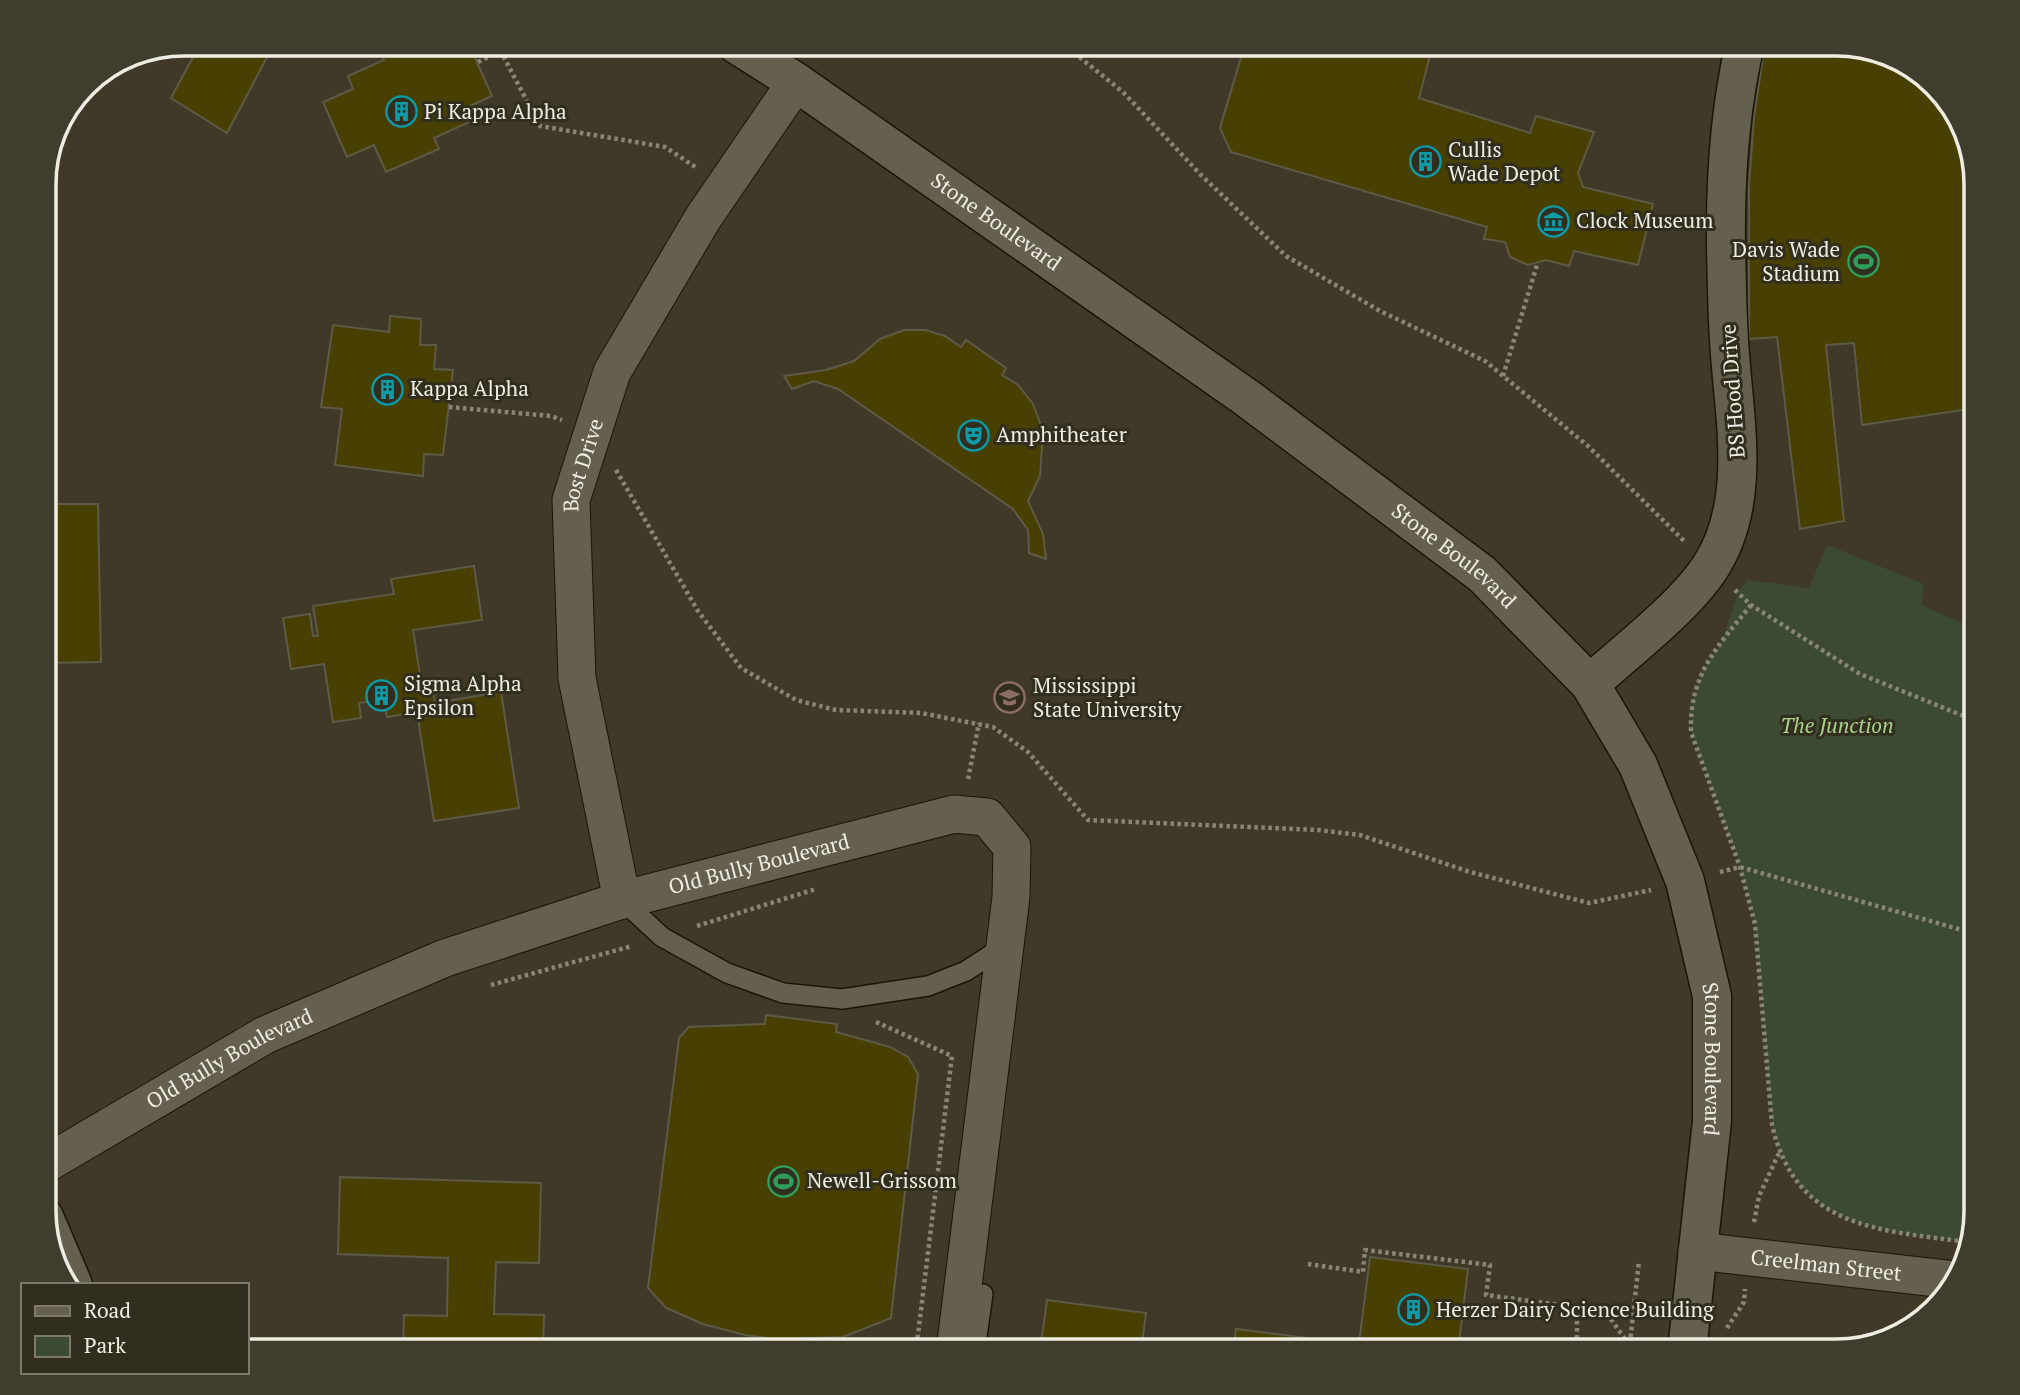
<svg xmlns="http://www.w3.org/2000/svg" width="2020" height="1395" font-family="'PT Serif',serif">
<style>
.education{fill:#403927}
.green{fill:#3b4a30}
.building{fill:#483f03;stroke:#5d5a47;stroke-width:2}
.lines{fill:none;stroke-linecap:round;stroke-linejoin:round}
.service-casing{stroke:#191606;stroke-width:22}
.minor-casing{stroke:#191606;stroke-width:39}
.tertiary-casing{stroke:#191606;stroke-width:41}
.path{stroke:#898678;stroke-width:4.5;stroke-dasharray:3.5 3.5;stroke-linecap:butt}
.service{stroke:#64604d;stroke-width:19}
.minor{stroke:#64604d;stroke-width:37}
.tertiary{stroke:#64604d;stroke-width:38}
.labels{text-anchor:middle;stroke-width:6;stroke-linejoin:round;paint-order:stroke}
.poi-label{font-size:21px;fill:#efede2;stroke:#312e1d;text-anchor:start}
.street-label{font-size:21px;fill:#efede2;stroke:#312e1d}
.park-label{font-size:21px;font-style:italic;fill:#aad38d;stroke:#312e1d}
.rim{fill:none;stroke:#efede2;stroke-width:3.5}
</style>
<rect width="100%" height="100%" fill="#312e1d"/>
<path class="education" d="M184 44H1836L1914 68 1976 184V1211L1952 1289 1906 1333 1836 1351H247V1285H66L44 1220V176L55 130 85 85 131 54Z"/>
<path class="green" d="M1827 545 1924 584 1921 605 1976 629V1211L1967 1242C1877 1230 1796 1228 1772 1125L1755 924 1740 867 1691 732 1690 709 1700 674 1721 643 1738 593 1747 580 1809 588Z"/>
<path class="building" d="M200 44H274L227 133 171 98Z
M377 44H469L492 96 472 105 478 118 434 138 439 149 386 172 374 145 347 157 323 102 353 89 348 76 384 60Z
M1245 44H1433L1419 98 1530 133 1536 116 1594 132 1578 173 1583 187 1653 204 1638 265 1574 251 1569 266 1546 260 1528 265 1510 257 1505 242 1484 239 1487 227 1231 152 1220 128Z
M1765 44H1836L1914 68 1962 122 1976 184V408L1862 425 1854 343 1826 345 1844 521 1800 529 1777 337 1749 339V186L1754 117Z
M390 316 421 319 420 345H436L434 369 453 370 443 455 424 454 423 476 335 465 342 409 321 407 333 325 389 332Z
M904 330H925L945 336 961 347 966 340 1006 368 1002 375 1018 385 1033 404 1040 423 1042 447 1040 476 1028 501 1043 534 1046 559 1029 553 1028 530 1013 509 838 389 814 381 792 389 784 376 826 370 854 361 880 339Z
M44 504H98L101 662 44 663Z
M474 566 482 620 413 630 421 681 431 680 435 703 501 692 519 808 434 821 417 712 387 717 384 699 359 703 361 718 333 722 324 664 291 669 283 618 310 614 313 636H318L313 606 394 594 391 579Z
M766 1015 837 1024 836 1032 890 1047 908 1057 918 1074 891 1318 843 1337 776 1339 745 1335 703 1324 666 1308 648 1288 679 1038 689 1027 765 1024Z
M340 1177 541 1183 539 1263 496 1262 494 1314 544 1315 543 1351H403L404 1315 447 1316 448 1258 338 1254Z
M1370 1257 1468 1269 1458 1351H1358Z
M1047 1300 1146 1313 1141 1351H1040Z
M1236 1329 1324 1340 1323 1351H1233Z"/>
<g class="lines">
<defs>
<path id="service" d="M622 900 662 937 727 973 783 993 842 999 928 986 966 971 1006 945
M975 1351 983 1294"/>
<g id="minor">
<path id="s1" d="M622 900 577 678 571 500 612 372 703 218 796 82"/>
<path id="s2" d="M44 1165 265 1035 445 958 622 900 954 814 987 817 1012 847 1011 897 955 1351"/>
<path id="s3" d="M1697 1251 1955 1280"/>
</g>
<g id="tertiary">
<path id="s4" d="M736 44 796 82 1247 398 1482 574 1590 684 1638 765 1685 881 1712 996V1121L1687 1351"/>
<path d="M1590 684C1626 651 1685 607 1711 566 1751 503 1735 424 1730 354 1727 319 1727 283 1726 248 1725 178 1729 112 1745 44"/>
<path d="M44 1217 73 1285"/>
</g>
</defs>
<use href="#service" class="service-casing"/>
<use href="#minor" class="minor-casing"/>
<use href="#tertiary" class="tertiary-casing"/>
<path class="path" d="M497 44 540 126 665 147 697 168
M1063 44 1123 92 1201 175 1286 256 1380 311 1485 361 1588 446 1684 541
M478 62 514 44
M1503 376 1537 265
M449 407 551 416 562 420
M616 470 698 611 741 668 796 700 836 710 921 713 993 727 1028 752 1088 820 1318 830 1360 835 1470 872 1589 903 1651 890
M1735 590 1751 605 1860 674 1976 721
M1751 605C1717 647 1689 675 1691 732L1740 867 1755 924 1772 1125C1796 1228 1877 1230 1967 1242
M968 779 979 723
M1720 872 1740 867 1976 934
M697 926 816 889
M491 985 632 946
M876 1022 952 1056 916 1351
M1754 1222 1759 1196 1779 1153
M1308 1264 1363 1272 1365 1250 1490 1265 1486 1295 1605 1311 1630 1346H1651
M1577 1307V1342L1585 1351
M1727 1328 1744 1302 1745 1289
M1564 1351 1577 1342
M1629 1351 1639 1261"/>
<use href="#service" class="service"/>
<use href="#minor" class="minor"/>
<use href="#tertiary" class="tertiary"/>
</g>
<defs>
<symbol id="building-ring" viewBox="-11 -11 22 22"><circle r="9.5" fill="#312e1d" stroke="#0f9aa8" stroke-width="1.5"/><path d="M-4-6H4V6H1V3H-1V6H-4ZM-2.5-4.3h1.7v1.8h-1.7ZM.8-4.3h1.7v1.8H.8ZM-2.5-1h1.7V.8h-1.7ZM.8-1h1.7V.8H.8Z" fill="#0f9aa8"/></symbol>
<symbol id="museum-ring" viewBox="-11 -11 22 22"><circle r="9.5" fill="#312e1d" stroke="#0f9aa8" stroke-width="1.5"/><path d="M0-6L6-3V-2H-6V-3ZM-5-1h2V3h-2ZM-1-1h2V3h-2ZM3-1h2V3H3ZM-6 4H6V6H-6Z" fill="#0f9aa8"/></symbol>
<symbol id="stadium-ring" viewBox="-11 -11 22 22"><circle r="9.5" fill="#312e1d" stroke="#2e9e5b" stroke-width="1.5"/><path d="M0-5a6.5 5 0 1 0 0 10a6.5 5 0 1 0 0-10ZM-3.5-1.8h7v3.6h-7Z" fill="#2e9e5b"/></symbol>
<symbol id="theatre-ring" viewBox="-11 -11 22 22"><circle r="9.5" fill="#312e1d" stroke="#0f9aa8" stroke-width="1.5"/><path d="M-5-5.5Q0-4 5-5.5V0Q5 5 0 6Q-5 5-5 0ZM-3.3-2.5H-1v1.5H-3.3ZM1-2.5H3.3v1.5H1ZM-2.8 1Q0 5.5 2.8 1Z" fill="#0f9aa8"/></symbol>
<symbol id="university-ring" viewBox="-11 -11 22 22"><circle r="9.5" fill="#312e1d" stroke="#8d6e63" stroke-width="1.5"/><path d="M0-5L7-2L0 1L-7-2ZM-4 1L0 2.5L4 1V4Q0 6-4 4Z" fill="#8d6e63"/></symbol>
</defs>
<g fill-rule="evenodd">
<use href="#building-ring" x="384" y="94" width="35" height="35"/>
<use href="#building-ring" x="1408" y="144" width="35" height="35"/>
<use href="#museum-ring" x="1536" y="204" width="35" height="35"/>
<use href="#stadium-ring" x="1846" y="244" width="35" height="35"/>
<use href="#building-ring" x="370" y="372" width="35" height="35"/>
<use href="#theatre-ring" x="956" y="418" width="35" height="35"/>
<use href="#building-ring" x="364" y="678" width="35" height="35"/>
<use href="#university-ring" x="992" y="680" width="35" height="35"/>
<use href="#stadium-ring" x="766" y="1164" width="35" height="35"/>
<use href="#building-ring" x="1396" y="1292" width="35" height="35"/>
</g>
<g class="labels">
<g class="poi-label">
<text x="424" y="119">Pi Kappa Alpha</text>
<text x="1448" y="157">Cullis<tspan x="1448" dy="24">Wade Depot</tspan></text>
<text x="1576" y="228">Clock Museum</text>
<text x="1840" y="257" text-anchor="end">Davis Wade<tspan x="1840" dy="24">Stadium</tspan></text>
<text x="410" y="396">Kappa Alpha</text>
<text x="996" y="442">Amphitheater</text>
<text x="404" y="691">Sigma Alpha<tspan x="404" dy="24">Epsilon</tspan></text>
<text x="1033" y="693">Mississippi<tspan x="1033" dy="24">State University</tspan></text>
<text x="807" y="1188">Newell-Grissom</text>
<text x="1436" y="1317">Herzer Dairy Science Building</text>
</g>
<g class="street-label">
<text dy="7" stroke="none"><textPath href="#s4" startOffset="315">Stone Boulevard</textPath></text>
<text transform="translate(1733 391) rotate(-94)" y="7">BS Hood Drive</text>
<text dy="7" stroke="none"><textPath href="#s1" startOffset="441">Bost Drive</textPath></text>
<text dy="7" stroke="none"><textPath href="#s4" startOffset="882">Stone Boulevard</textPath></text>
<text dy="7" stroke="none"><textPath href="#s2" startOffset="780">Old Bully Boulevard</textPath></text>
<text dy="7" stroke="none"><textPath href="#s4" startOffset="1470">Stone Boulevard</textPath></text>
<text dy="7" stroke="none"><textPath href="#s2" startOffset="214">Old Bully Boulevard</textPath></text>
<text dy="7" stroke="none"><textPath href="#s3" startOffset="130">Creelman Street</textPath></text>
</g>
<g class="park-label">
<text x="1837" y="733">The Junction</text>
</g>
</g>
<path d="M0 0H2020V1395H0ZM184 56H1836A128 128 0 0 1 1964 184V1211A128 128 0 0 1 1836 1339H184A128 128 0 0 1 56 1211V184A128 128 0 0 1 184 56Z" fill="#403d2d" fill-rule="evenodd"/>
<path class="rim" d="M184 56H1836A128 128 0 0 1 1964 184V1211A128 128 0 0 1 1836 1339H184A128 128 0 0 1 56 1211V184A128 128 0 0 1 184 56Z"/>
<rect x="21" y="1283" width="228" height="91" fill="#312e1d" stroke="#7d7a6c" stroke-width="2"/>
<rect x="35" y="1306" width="35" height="10" fill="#64604d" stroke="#7d7a6c" stroke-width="2"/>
<text x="84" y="1318" font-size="21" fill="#efede2">Road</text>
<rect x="35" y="1336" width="35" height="21" fill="#3b4a30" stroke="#7d7a6c" stroke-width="2"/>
<text x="84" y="1353" font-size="21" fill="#efede2">Park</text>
</svg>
